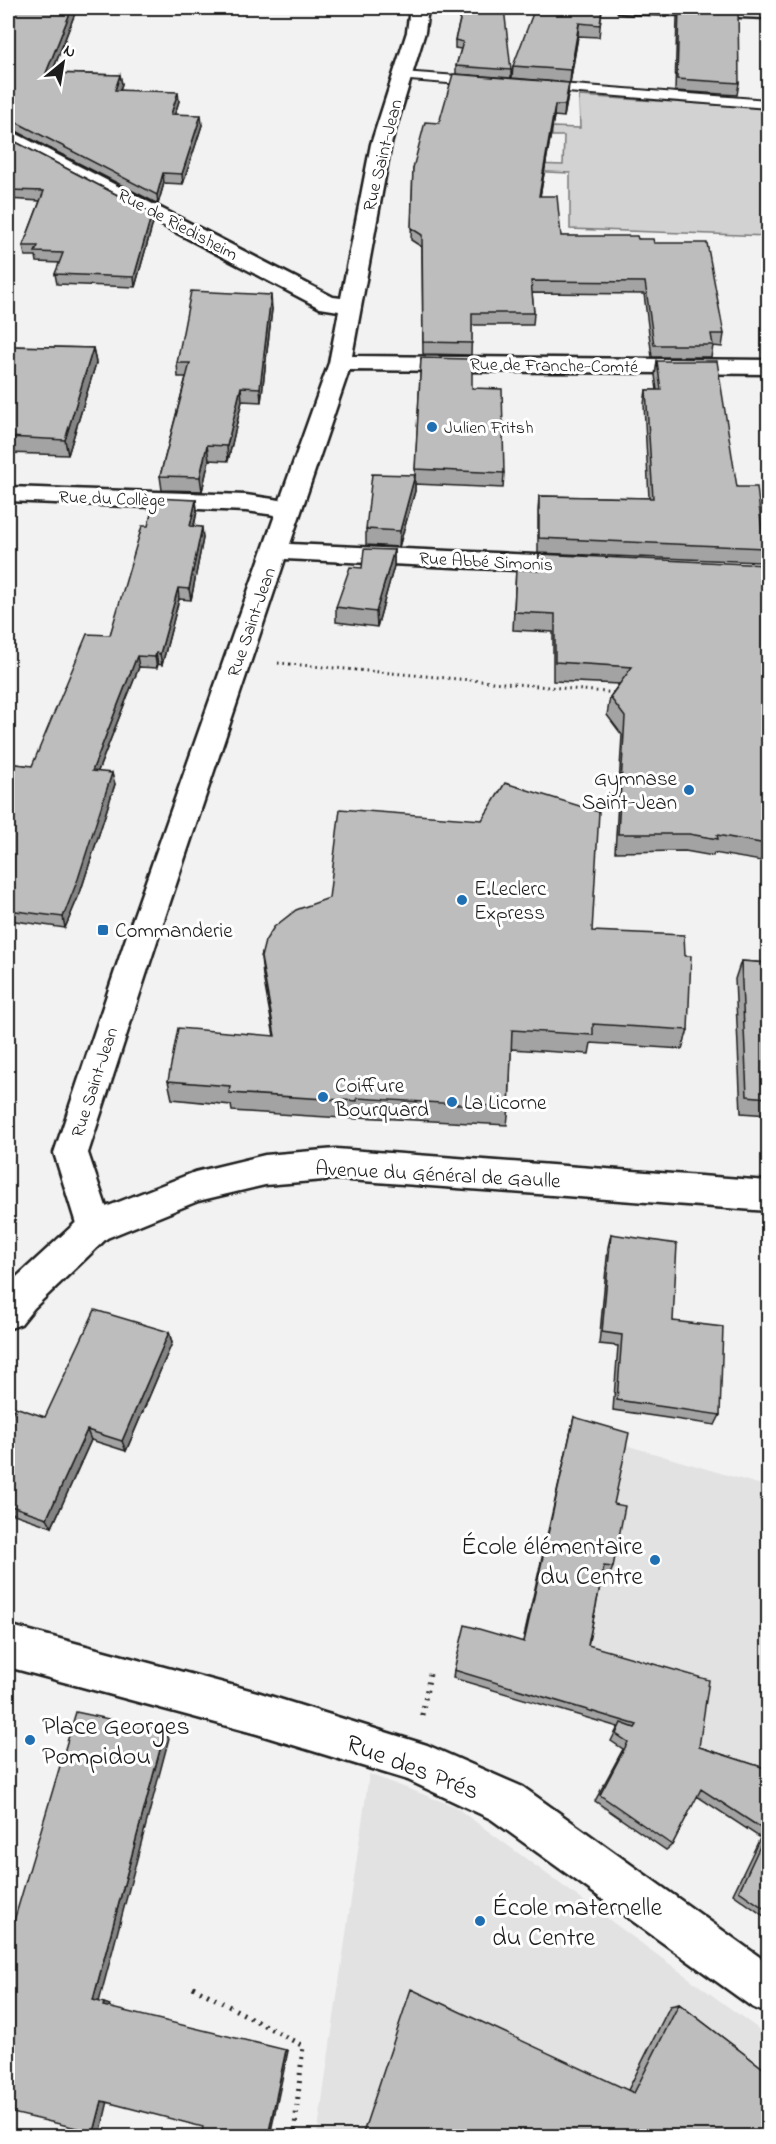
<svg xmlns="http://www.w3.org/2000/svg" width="776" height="2144" font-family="'Indie Flower',sans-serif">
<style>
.built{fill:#e2e2e2}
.green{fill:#d2d2d2;stroke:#777;stroke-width:1.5}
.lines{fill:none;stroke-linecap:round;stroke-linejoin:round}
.lane-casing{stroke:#1c1c1c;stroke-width:4}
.street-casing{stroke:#1c1c1c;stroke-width:5}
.secondary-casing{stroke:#1c1c1c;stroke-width:5}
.path-far1{stroke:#1c1c1c;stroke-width:3;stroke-dasharray:1.5 4;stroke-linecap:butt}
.path{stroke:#1c1c1c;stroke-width:5;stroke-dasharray:2 6;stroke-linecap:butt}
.lane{fill:#fff;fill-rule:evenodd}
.street{fill:#fff;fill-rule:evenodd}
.secondary{fill:#fff;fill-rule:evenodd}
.wall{fill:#a3a3a3;stroke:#1c1c1c;stroke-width:1.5}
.shaded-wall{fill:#848484;stroke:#1c1c1c;stroke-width:1.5}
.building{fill:#bdbdbd;stroke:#1c1c1c;stroke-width:1.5}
.poi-dot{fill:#1f6fb2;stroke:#fff;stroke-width:2}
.labels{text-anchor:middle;stroke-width:6;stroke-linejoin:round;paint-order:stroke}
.far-street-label{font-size:18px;fill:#1c1c1c;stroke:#fff}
.far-poi-label{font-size:18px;fill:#1c1c1c;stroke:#fff;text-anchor:start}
.poi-label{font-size:21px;fill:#1c1c1c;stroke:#fff;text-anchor:start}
.street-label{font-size:21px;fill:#1c1c1c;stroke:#fff}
.near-poi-label{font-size:26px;fill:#1c1c1c;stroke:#fff;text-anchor:start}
.near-street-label{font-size:26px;fill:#1c1c1c;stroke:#fff}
</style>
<rect width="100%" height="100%" fill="#f2f2f2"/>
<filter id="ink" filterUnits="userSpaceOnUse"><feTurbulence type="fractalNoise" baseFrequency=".0167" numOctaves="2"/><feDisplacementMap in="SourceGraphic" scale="12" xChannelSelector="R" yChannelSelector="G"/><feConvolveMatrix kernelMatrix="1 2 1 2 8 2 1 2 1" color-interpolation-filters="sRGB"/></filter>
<g filter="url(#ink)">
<path class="built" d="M571 1429 768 1487V1777L693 1750 521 1650Z
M369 1774 454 1806 768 2036V2136H317Z"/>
<path class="green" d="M579 96 768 108V236L570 229V173L501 170V163L563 165 564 136H552V127L580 128Z"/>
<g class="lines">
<defs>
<path id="lane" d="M402 72 486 78 493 82 486 86 397 79 395 76Z
M534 82 768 100V108L529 89 527 86 529 83Z"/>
<path id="street" d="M410 8H428L425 32 391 144 352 356 768 360V374L349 370 290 544 582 557 591 559 595 565 591 571 582 573 285 559 158 938 88 1153 113 1227 107 1238 95 1243 83 1238 77 1227 54 1153 126 938 275 515 246 511 8 501V487L246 495 280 500 329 363 339 311 320 308 8 144V131L15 133 333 297 341 298 371 144 407 32Z
M617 8H768V18L625 13 619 12Z
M8 1625 257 1692 427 1745 523 1787 768 1963V2014L752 2007 491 1819 408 1780 257 1734 8 1667Z"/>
<path id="secondary" d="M336 1149 768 1181V1211L336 1179 265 1185 198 1201 107 1238 34 1308 21 1324 8 1329V1285L83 1216 195 1172 265 1155Z"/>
</defs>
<use href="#lane" class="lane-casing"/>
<use href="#street" class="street-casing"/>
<use href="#secondary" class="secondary-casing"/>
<path class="path-far1" d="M278 663 617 693"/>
<path class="path" d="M422 1715 430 1674
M193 1987 303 2046 294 2136"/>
<use href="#lane" class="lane"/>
<use href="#street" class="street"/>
<use href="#secondary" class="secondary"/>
</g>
<path class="wall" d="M8 8H77L52 73 120 75 122 84 120 90 179 101 175 114 202 125 183 184 164 183 158 204 16 131 9 129 8 130Z
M463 8 511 70V78L456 74V66L461 49 455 48V40Z
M602 8 599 37 578 36 570 83 512 78 513 66Z
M678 8 739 83 737 95 675 91 677 17Z
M568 95 564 117 554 116 540 196 561 236 638 239 654 243 724 334 722 347 713 346 711 357H652L644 294 532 293 534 313 533 325H472L471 355 423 354 422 247 411 240 413 168 439 123Z
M8 138 152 213 153 223 135 287 57 284 55 274 60 263 37 262 36 256H25L23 246 40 201 8 199Z
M272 309 261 402 242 401 228 461 209 460 202 491 162 490 160 476 186 377H178L177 363Z
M8 346 93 348 96 363 68 455 8 453Z
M421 358 472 388 504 473 503 488 415 484V491L399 547 366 545V529L415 475Z
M657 361 737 487 764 548 760 562 538 553V511L539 496 649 498 644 404 646 390H657L655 375Z
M196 500 197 511 194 527 203 538 191 600 179 599 162 665 158 664 157 668 139 667 98 771 115 784 81 890 65 928 8 920V763L32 766 110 635 148 526Z
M394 550V566L377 627 336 622V607L362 568Z
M539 554 768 574V857L762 856 761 861 714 853 713 856 685 851 615 852 622 735 607 715 610 697 619 684 553 681V632L513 630 516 569 538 571Z
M592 931 688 1030 682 1049 591 1043 589 1054 511 1049 509 1107 507 1125 358 1117V1119L232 1111 231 1105 172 1099 168 1081 274 1036 263 976 261 957Z
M741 961 768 963V1115L741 1113 735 979Z
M611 1234 673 1321 720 1415 715 1425 613 1410 618 1346 599 1344 608 1247Z
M169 1332 172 1343 126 1451 91 1440 52 1527 8 1512V1422L45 1417Z
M574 1417 614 1504 613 1567 609 1577 602 1576 588 1645 699 1747 768 1769V1919L733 1894 761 1836 759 1837 697 1796 672 1845 666 1850 595 1801 623 1749 611 1741 618 1727 453 1678 454 1670 523 1641Z
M679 2004 768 2072 362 2136 628 2090 670 2006Z"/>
<path class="shaded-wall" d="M72 8H77L48 83 46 73Z
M579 23 578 36 570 83 571 70Z
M120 75 122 84 116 99 115 90Z
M569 83 568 95 564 117 565 105Z
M178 92 179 101 172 123 171 114Z
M555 105 554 116 538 208 539 196Z
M201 115 202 125 183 184 182 174Z
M163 173 164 183 158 204 157 195Z
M152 213 153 223 135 287 134 277Z
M271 295 272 309 261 402 260 388Z
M93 348 96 363 68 455 65 440Z
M241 387 242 401 228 461 227 446Z
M207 445 209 460 202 491 200 477Z
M415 475V491L399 547 400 531Z
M196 500 197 511 191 538 190 526Z
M202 527 203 538 191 600 189 589Z
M394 550V566L377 627 376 612Z
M178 588 179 599 162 665 160 654Z
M156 653 158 664 157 668 155 657Z
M137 656 139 667 94 781 92 771Z
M112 773 115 784 81 890 65 928 63 917Z
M169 1332 172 1343 126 1451 122 1441Z
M87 1430 91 1440 52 1527 47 1518Z
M165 1731 169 1738 99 2002 93 2000Z
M104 2003 110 2005 109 2008 103 2006Z
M286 2050 288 2051 270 2136H268Z
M102 2101H108L101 2131 94 2132Z"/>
<path class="building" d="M8 8H72L46 73 120 75 115 90 178 92 171 114 201 115 182 174 163 173 157 195 14 121 8 119Z
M463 8H504L511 70 456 66 463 42 455 40Z
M535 8H602L600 25 579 23 571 70 513 66Z
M679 8H738L739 83 677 79Z
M453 74 569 83 565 105H555L539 196H557L561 236H637L638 239H653L654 243H707L724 334H711L713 345H654L645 282 531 281 534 313H472V343L423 342 422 235 411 228 413 168 425 122 439 123Z
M8 138 152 213 134 277 55 274 63 253 35 252 38 246H23L44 191 8 190Z
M191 291 271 295 260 388 241 387 227 446 207 445 200 477 160 476 190 363H177Z
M8 346 93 348 65 440 8 437Z
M421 358 472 359V388L502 389 504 473 415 469Z
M657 361H717L737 487H757L764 548 539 538V496L653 498 646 390H661Z
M372 474 415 475 400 531 366 529Z
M155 498 196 500 190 526 202 527 189 589 178 588 160 654 156 653 155 657 137 656 92 771 112 773 78 879 63 917 8 910V763L32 766 87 634 110 635 142 526H148Z
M364 549 394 550 376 612 336 607 350 567 362 568Z
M539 554 767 565 768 574V839H765L766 844 717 835 718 839 689 834H618L625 717 610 697 632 667 555 662V614L514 612 516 569 539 571Z
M505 783 599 812 592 931 684 935 685 956H691L688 1030 593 1024V1035L512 1030 509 1107 357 1098V1101L229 1093 230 1086 168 1081 178 1028 275 1036 261 957 265 941 274 927 296 910 329 898 340 809 482 820Z
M741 961 768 963V1098L747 1096Z
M611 1234 677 1244 673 1321 723 1327 720 1415 617 1400 622 1335 602 1332Z
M95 1310 169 1332 122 1441 87 1430 47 1518 8 1505V1422L15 1407 45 1417Z
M574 1417 629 1433 614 1504 625 1506 613 1567 604 1566 588 1645 709 1680 699 1747 768 1769V1829L767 1832 701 1789 672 1845 600 1795 628 1742 616 1734 621 1723 635 1728 637 1725 454 1670 465 1625 524 1642Z
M76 1712 165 1731 93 2000 104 2003 103 2006 286 2050 268 2136H201L203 2127 102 2101 94 2132 8 2112V1941Z
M768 1829V1911L739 1891Z
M411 1989 634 2093 679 2004 768 2072V2136H362Z"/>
</g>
<g class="poi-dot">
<circle cx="432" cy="427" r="6"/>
<circle cx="689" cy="790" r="6"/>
<circle cx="462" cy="900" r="6"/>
<rect x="97" y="924" width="12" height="12" rx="3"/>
<circle cx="323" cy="1097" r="6"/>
<circle cx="452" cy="1102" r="6"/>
<circle cx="655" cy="1560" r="6"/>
<circle cx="30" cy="1740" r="6"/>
<circle cx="480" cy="1921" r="6"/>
</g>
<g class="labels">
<g class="far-street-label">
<text transform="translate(382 155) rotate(-76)" y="6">Rue Saint-Jean</text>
<text transform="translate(178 224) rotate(28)" y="6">Rue de Riedisheim</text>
<text transform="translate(554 365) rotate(1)" y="6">Rue de Franche-Comté</text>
<text transform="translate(112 498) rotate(2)" y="6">Rue du Collège</text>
<text transform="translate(486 561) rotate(3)" y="6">Rue Abbé Simonis</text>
<text transform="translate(251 622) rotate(-71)" y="6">Rue Saint-Jean</text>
<text transform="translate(94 1082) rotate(-72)" y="6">Rue Saint-Jean</text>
</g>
<g class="far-poi-label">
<text x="444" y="433">Julien Fritsh</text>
</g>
<g class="poi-label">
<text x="677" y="785" text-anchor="end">Gymnase<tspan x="677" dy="24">Saint-Jean</tspan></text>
<text x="474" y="895">E.Leclerc<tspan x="474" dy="24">Express</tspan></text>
<text x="115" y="937">Commanderie</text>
<text x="335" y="1092">Coiffure<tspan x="335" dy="24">Bourquard</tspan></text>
<text x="464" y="1109">La Licorne</text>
</g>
<g class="street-label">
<text transform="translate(438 1174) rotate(3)" y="7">Avenue du Général de Gaulle</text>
</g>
<g class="near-poi-label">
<text x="643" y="1554" text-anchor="end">École élémentaire<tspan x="643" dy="30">du Centre</tspan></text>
<text x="42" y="1734">Place Georges<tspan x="42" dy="30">Pompidou</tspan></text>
<text x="492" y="1915">École maternelle<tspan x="492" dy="30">du Centre</tspan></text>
</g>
<g class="near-street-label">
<text transform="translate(413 1766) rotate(21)" y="9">Rue des Prés</text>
</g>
</g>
<rect width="776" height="2144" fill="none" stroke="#fff" stroke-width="30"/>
<rect x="15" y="15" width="746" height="2114" fill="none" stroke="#1c1c1c" stroke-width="2" filter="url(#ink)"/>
<g transform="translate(63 63) rotate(30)" stroke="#ffffff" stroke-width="4.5" paint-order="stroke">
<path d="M0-4.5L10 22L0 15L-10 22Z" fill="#1c1c1c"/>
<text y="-9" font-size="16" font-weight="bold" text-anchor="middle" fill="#1c1c1c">N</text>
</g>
</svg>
